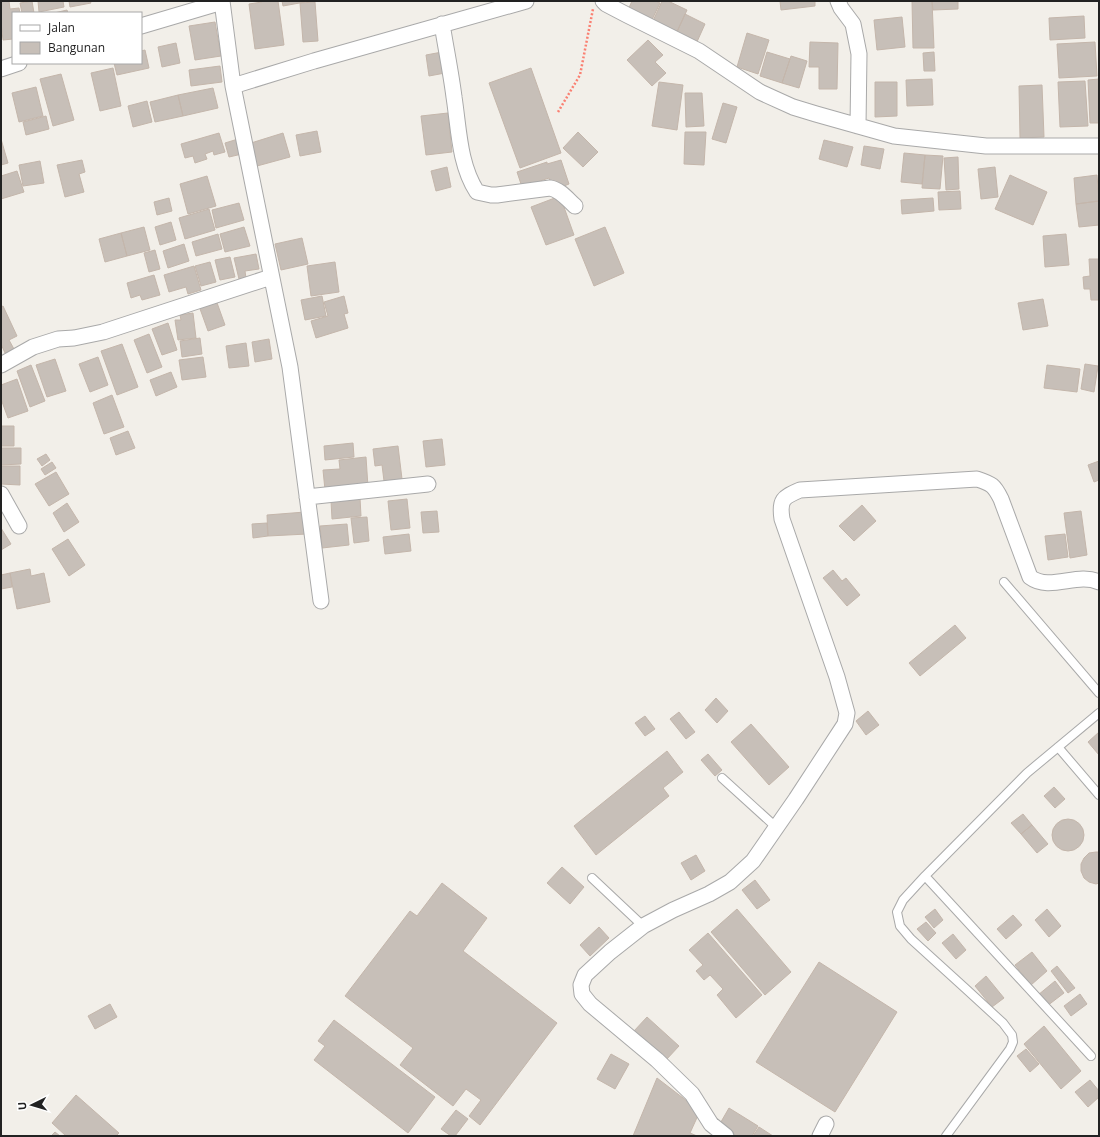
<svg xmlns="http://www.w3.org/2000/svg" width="1100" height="1137" font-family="'Open Sans',sans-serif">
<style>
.building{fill:#c7bfb8;stroke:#c4b6ab}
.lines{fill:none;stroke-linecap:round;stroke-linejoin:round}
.lane-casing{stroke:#a9a9a9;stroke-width:10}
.street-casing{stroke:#a9a9a9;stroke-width:17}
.path{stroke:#fa8072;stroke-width:2.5;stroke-dasharray:2 2;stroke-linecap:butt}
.lane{stroke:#fff;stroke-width:8}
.street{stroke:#fff;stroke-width:15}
</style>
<rect width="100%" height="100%" fill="#f2efe9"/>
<path class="building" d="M1 1H9L10 9 19 8 20 13H13V41V39L3 40 1 23Z
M32 1 34 13H22L20 3Z
M38 1H63L64 7 39 12Z
M69 1H90L91 3 70 7Z
M262 1H278L284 45 255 49 249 4 262 2Z
M282 1H305V2L283 6Z
M632 1H656L660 3 651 22 628 10Z
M662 1H668L687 10 676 34 652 23Z
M780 1H815V6L781 10Z
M912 1H932L934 48H913Z
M932 1H958V9L933 10Z
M315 2 318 41 303 42 300 3Z
M67 10 68 13H54Z
M685 14 705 24 696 44 676 34Z
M1084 16 1085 38 1050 40 1049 18Z
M902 17 905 47 877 50 874 20Z
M215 22 221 56 195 60 189 26Z
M747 33 769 40 758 74 737 67Z
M648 40 663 55 655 62 666 73 652 86 627 60Z
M810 42 838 43 837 89H819V67H809Z
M1095 42 1097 76 1059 78 1057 44Z
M176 43 180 63 162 67 158 47Z
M145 50 149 68 117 75 114 63H141V51Z
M442 52 445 73 429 76 426 55Z
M767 52 790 59 782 83 760 76Z
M934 52 935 71H924L923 53Z
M791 56 807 61 799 88 782 83Z
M220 66 222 82 191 86 189 70Z
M113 68 121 106 100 111 91 73Z
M531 68 561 153 520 168 489 83Z
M61 74 74 120 53 126 40 79Z
M932 79 933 105 907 106 906 80Z
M1099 79V123H1090L1088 80Z
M1085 81 1088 126 1060 127 1058 82Z
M659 82 683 85 677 130 652 126Z
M875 82H897V116L875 117Z
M1042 85 1044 137 1020 138 1019 86Z
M36 87 43 116 19 122 12 93Z
M213 88 218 108 183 116 178 95Z
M685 93H702L704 126 686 127Z
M178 95 183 116 155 122 150 102Z
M147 101 152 122 133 127 128 106Z
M723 103 737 107 726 143 712 139Z
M448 113 452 152 426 155 421 116Z
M46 116 49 129 26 135 23 122Z
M317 131 321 152 300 156 296 135Z
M578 132 598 152 583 167 563 148Z
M685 132H706L704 165 684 164Z
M219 133 225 152 214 155 213 151 205 154 207 159 195 163 193 156 185 158 181 144Z
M283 133 290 157 257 166 251 143Z
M1 139 8 163 1 165Z
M238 139 242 154 229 157 225 143Z
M824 140 853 147 847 167 819 159Z
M864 146 884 149 880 169 861 165Z
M904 153 925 155 922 184 901 182Z
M925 155 943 156 940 189 922 188Z
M958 157 959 189 946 190 944 158Z
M82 160 85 172 79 174 84 192 65 197 57 165Z
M561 160 569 184 559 188 557 182 551 184 549 178 522 187 517 172 547 162V164Z
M40 161 44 183 23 186 19 165Z
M447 167 451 187 436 191 431 171Z
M995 167 998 197 981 199 978 169Z
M17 171 24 192 1 199V176Z
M1010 175 1047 192 1033 225 995 209Z
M1097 175 1099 201 1076 204 1074 178Z
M207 176 216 206 188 214 180 184Z
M960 191 961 209 939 210 938 192Z
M560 196 574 235 546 245 531 207Z
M169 198 172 211 157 215 154 202Z
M933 198 934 211 902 214 901 200Z
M1099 201V225L1079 227 1076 204Z
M239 203 244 220 216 228 212 210Z
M209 209 215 230 185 239 179 218Z
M171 222 176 240 160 245 155 227Z
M144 227 150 250 127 256 121 233Z
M244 227 250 246 225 252 220 234Z
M605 227 624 273 594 286 575 239Z
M121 233 127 256 105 262 99 239Z
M218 234 222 249 196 256 192 242Z
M1066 234 1069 265 1045 267 1043 236Z
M302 238 308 264 281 270 275 244Z
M184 244 189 261 168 268 163 251Z
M155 250 160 269 149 272 144 253Z
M256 254 259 269 245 271 246 278 239 279 234 258Z
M230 257 235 277 220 280 215 260Z
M1089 259H1099V300H1091L1090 289H1084L1083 277 1090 276Z
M210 262 216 282 201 286 195 266Z
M335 262 339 292 311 296 307 266Z
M194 266 201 290 188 294 186 287 169 292 164 275Z
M154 275 160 295 142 300 140 295 131 298 127 283Z
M322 296 326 316 305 320 301 300Z
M344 296 348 313 344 314 348 328 316 338 311 321 328 316 324 302Z
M1043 299 1048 326 1023 330 1018 303Z
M216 300 225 325 208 331 199 306Z
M3 306 17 336 9 340 14 349 5 353 1 344V307Z
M193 313 196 338 178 340 175 320H181L180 315Z
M168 323 177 350 162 355 152 329Z
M149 334 162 367 147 373 134 340Z
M200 338 202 354 182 357 180 341Z
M269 339 272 359 255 362 252 342Z
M246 343 249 366 229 368 226 346Z
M122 344 138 387 117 395 101 351Z
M98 357 108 385 90 392 79 364Z
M203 357 206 377 182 380 179 360Z
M55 359 66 391 47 397 36 365Z
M1085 364 1098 366 1094 392 1081 389Z
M31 365 45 401 30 407 17 371Z
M1047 365 1080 369 1077 392 1044 388Z
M171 372 177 387 156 396 150 380Z
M17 379 28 411 8 418 1 399V385Z
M112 395 124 427 104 434 93 403Z
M1 426H14V446H1Z
M128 431 135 448 116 455 110 438Z
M442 439 445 465 426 467 423 441Z
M353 443 354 457 325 460 324 446Z
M398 446 402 479 384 481 382 465 375 466 373 449Z
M1 448H21V464L1 465Z
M46 454 50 460 42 466 37 459Z
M366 457 368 487 325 490 323 470 340 469 339 460Z
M1099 461V480L1094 482 1088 465Z
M52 462 56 468 45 475 41 469Z
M1 466H20V485L1 484Z
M56 472 69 494 49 506 35 484Z
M360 498 361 516 332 519 331 501Z
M407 499 410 528 391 530 388 501Z
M67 503 79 522 64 532 53 513Z
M862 505 876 521 854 541 839 526Z
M437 511 439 532 423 533 421 512Z
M1081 511 1087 555 1070 558 1064 513Z
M305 512 307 534 268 536 267 515Z
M367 517 369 541 354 543 351 518Z
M267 523 268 536 253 538 252 524Z
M347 524 349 545 322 548 320 526Z
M1 528 11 544 1 550Z
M409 534 411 551 385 554 383 537Z
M1065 534 1068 557 1048 560 1045 536Z
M68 539 85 565 69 576 52 549Z
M30 569 31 576 44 573 50 602 17 609 10 573Z
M833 570 842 581 846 578 860 595 847 606 823 578Z
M10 573 12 587 1 589V575Z
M955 625 966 638 920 676 909 663Z
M716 698 728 711 717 723 705 710Z
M868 711 879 725 866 735 856 721Z
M679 712 695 732 686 739 670 719Z
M645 716 655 729 645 736 635 723Z
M751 724 789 767 769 785 731 742Z
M1099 732V755L1088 742Z
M667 751 683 772 663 788 669 796 596 855 574 826Z
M708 754 722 770 715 776 701 760Z
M1054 787 1065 799 1055 808 1044 796Z
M1023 814 1032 825 1021 834 1011 823Z
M1052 835a16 16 0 1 1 32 0a16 16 0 1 1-32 0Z
M1032 825 1048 844 1037 853 1021 834Z
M1096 852H1099V883L1096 884 1089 882 1084 878 1081 871V864L1084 858 1089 853Z
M696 855 705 871 691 880 681 863Z
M562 867 584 887 570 904 547 883Z
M755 880 770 900 757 909 742 890Z
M442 883 487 918 463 951 557 1023 480 1125 469 1116 481 1100 466 1089 453 1106 400 1065 413 1048 345 996 410 911 417 916Z
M737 909 791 972 765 995 711 932Z
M935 909 943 920 934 928 925 917Z
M1047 909 1061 926 1049 937 1035 920Z
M1013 915 1022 925 1006 939 997 929Z
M926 922 936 933 928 941 917 929Z
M599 927 609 938 590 956 580 945Z
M708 933 762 995 736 1018 717 995 723 989 710 975 704 980 696 971 703 965 689 950Z
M953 934 966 950 956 959 942 943Z
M1032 952 1047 971 1031 985 1015 965Z
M819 962 897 1012 835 1112 756 1062Z
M1057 966 1075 988 1068 993 1051 971Z
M986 976 1004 998 992 1007 975 986Z
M1055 981 1064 993 1047 1006 1038 995Z
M1080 994 1087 1004 1071 1016 1064 1006Z
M110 1004 117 1017 95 1029 88 1016Z
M647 1017 679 1046 666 1060 634 1031Z
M334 1020 435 1097 408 1133 314 1060 325 1046 318 1041Z
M1044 1026 1081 1071 1061 1089 1024 1044Z
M1026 1049 1039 1064 1030 1072 1017 1056Z
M611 1054 629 1064 615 1089 597 1079Z
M657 1078 700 1111 690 1133 697 1136H633Z
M1090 1080 1099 1091V1097L1088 1107 1075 1092Z
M76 1095 119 1133 116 1136H66L52 1123Z
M729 1108 758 1126 752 1136H733L718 1127Z
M456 1110 468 1119 455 1136H451L441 1129Z
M759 1127 773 1136H753Z
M55 1132 60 1136H51Z"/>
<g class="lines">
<defs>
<path id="lane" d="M1004 582 1099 693
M1058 747 1099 795
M722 778 777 828
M925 876 1091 1056
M592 878 643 926
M946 1136 1010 1049 1013 1042 1012 1035 1003 1023 966 989 911 939 900 926 897 912 903 900 925 876 1027 773 1099 713"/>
<path id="street" d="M222 1 233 86 314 61 526 1
M603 1 606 4 627 15 699 51 760 92 793 107 816 114 894 136 986 146H1099
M838 1 841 8 853 24 859 54 858 126
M442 24C446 49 451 73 454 97 459 129 459 164 477 192L491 195H497L550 188C561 190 567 199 575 206
M141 26 222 2
M1 69 19 63
M233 86 290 367 321 601
M1 365 33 347 58 339 74 338 103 332 271 277
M1 494 19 526
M307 497 428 484
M726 1136 711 1124 692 1094 657 1060 590 1004 582 994 581 985 585 975 610 952 643 926 673 910 709 894 730 882 753 861 796 799 845 724 847 713 837 677 782 519C779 500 783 497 800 490L977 479C992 484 994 485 1001 499L1030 577C1050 592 1077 572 1099 582
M820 1136 826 1124"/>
</defs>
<use href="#lane" class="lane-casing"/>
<use href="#street" class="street-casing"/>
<path class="path" d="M558 112 580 75 593 9"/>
<use href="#lane" class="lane"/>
<use href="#street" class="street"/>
</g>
<rect width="1100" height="1137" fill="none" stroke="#222222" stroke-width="4"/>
<rect x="12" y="12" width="130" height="52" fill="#ffffff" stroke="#a7a7a7"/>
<rect x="20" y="25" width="20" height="6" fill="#ffffff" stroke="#a7a7a7"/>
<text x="48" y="32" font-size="12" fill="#222222">Jalan</text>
<rect x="20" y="42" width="20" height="12" fill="#c7bfb8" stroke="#a7a7a7"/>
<text x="48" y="52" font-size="12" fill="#222222">Bangunan</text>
<g transform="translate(32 1105) rotate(265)" stroke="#ffffff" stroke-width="3" paint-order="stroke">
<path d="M0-3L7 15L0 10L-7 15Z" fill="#222222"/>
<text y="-6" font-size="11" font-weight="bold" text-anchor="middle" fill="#222222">U</text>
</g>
</svg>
